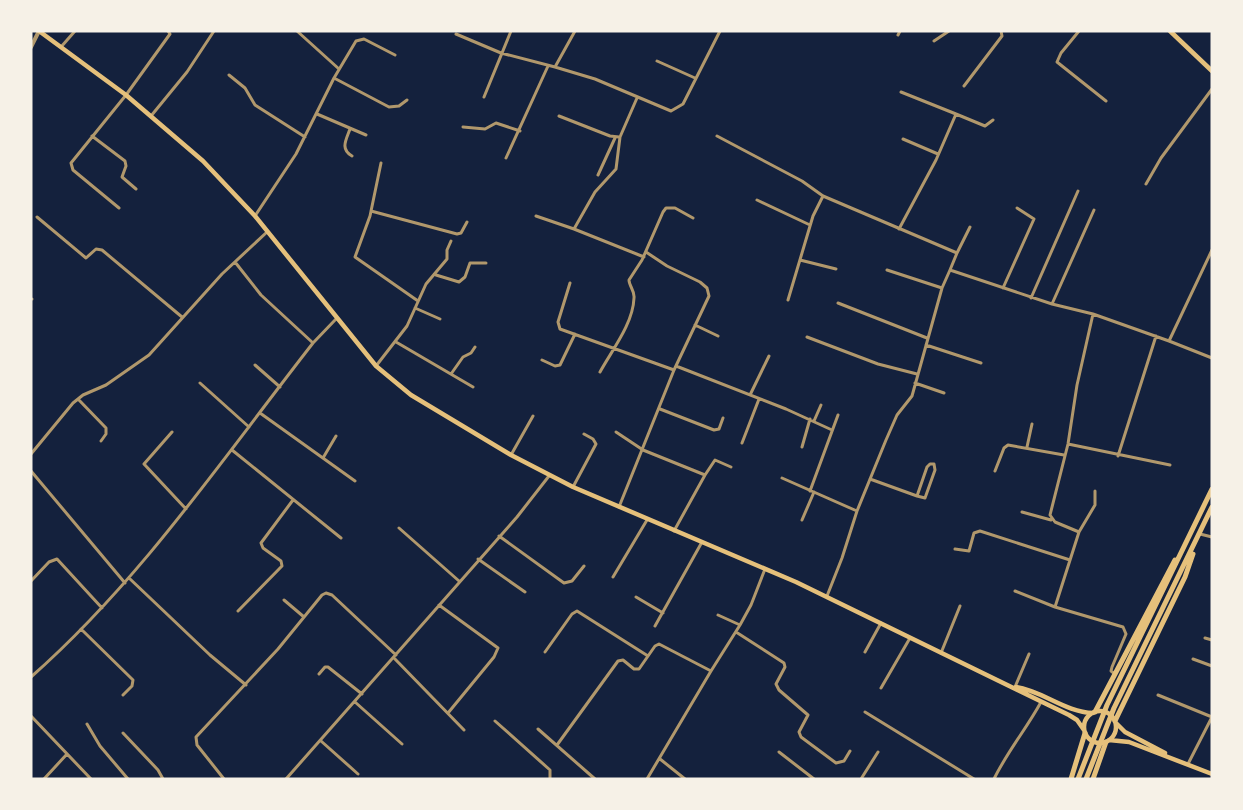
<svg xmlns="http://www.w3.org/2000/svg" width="1243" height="810" font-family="'PT Sans',sans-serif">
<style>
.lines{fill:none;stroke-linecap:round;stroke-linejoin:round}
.minor{stroke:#b1986c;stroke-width:3}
.tertiary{stroke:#b1986c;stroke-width:4}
.secondary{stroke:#e5c07b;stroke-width:4.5}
.trunk{stroke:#e5c07b;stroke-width:5}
</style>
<rect width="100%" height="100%" fill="#14213d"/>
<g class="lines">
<path class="minor" d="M297 31 339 69
M1079 31 1061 53 1057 62 1106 101
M456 34 501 53 555 67 575 31
M898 35 900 31
M934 41 949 31
M61 47 75 31
M657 61 695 78
M555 67 595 79 671 111 683 104 720 31
M229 75 245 88 255 105 305 137
M334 78 389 107 399 106 407 100
M964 86 1002 36 1001 31
M484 97 511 31
M317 114 366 135
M956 114 985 126 993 120
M151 116 187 72 214 31
M559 116 610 136 619 137
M463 127 485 129 496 123 520 131
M350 129C346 140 340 149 352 156
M92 136 125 161 126 166 122 177 136 189
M717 136 802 181 823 196 957 253 950 270
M903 139 938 154
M506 158 548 66
M381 163 370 216 355 257 418 301
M598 175 615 138
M1146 184 1161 158 1212 89
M757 200 810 225
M119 208 73 170 71 163 126 95 170 34 168 31
M371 211 457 234 461 233 467 222
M255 216 296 154 334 78 356 41 364 39 395 55
M536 216 574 229 644 257
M37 217 86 258 96 249 102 250 182 317
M574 229 595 192 616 169 620 137 637 98
M899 229 936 160 956 114 901 92
M957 253 970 227
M800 260 836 269
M235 262 261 295 313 343
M887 270 942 288
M436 275 459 282 465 277 470 263H486
M570 283 558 322 560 329 674 370
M1003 288 1034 219 1017 208
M1031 298 1078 191
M31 299H32
M788 300 813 216 823 196
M838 303 927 338
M1052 304 1094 210
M415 308 440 319
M695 325 718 336
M807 337 878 364 917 374
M1169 341 1212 358
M396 342 473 387
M926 345 981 363
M542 360 555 366 560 365 575 334
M255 365 280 387
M376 366 407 326 426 284 447 259V250L451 241
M676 366 786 409 832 430
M600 372C612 350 633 324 634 298 635 291 629 286 629 280L642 260 663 212 666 208H675L693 218
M451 374 463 357 471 353 475 347
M200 383 249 427
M915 383 944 393
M750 395 769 356
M78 399 106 428V434L101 441
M660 409 714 430 719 429 723 418
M260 413 355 481
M814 421 821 405
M172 432 144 464 186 509
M616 432 643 450 705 475 715 460 731 467
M742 443 759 399
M1068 444 1170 465
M802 447 810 419
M1027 447 1032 424
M232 450 341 538
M31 454 73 403 83 395 106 385 149 355 222 274 267 232
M511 455 533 416
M1118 456 1156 336
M323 458 336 436
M31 471 125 583
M995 471 1004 448 1008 445 1064 455
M782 478 857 511
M870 479 917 496 925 498 935 470 934 464H930L927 467 917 496
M573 487 596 444 593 439 584 434
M810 491 838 415
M619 507 674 370 709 296 707 288 700 282 667 266 646 252
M1022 512 1051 520
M802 520 814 492
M399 528 459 581
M674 531 705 475
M1079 532 1055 522 1050 515 1068 444 1077 385 1093 314
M1200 534 1212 537
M499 536 564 583 572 581 584 566
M955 549 969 551 974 533 980 531 1070 560
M478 559 525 592
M613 577 647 520
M129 578 210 655 246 685
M31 581 49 562 57 559 102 608
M1015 591 1055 607 1123 627 1126 634 1112 667 1111 671 1115 674
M827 596 842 558 857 511 886 440 897 415 912 396 942 288 950 270 1052 304 1093 314 1169 341 1212 250
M636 597 663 613
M284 600 304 617
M439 605 498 648 494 657 448 713
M1055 607 1079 532 1095 505V491
M238 611 282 566 281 561 263 548 261 543 293 500
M718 615 740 625
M655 626 702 542
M81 629 133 680 132 686 123 695
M736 632 784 663 785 667 776 684 779 690 808 715 799 732 801 737 836 763 844 761 850 751
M1205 638 1212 640
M545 652 572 614 577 611 648 656
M865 652 881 623
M941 653 960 606
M394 658 464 730
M1193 659 1212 666
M319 674 325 667H328L362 694
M31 677C141 580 223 458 313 343L336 319
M1015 687 1029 654
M881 688 910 638
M1158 695 1212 717
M355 702 402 744
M865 712 974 779
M31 716 91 779
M495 721 550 770V779
M87 724 100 746 128 779
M538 729 595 779
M123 733 158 770 163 779
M321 741 358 774
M557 745 618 661 623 660 634 669H639L655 646 659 644 711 671
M779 752 814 779
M660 759 685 779
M1188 764 1212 717
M44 779 67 754
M224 779 197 745 196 737 278 649 322 595 326 593 332 595 396 655
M286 779 517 517 549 476
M647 779 711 671 740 625 751 605 765 569
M861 779 878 752
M994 779C1007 752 1027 728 1041 702"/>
<path class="tertiary" d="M31 47 39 31"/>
<path class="secondary" d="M39 31 126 95 203 161 255 216 376 366 411 395 511 455 573 487 796 582 1069 715 1077 720 1084 730
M1170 31 1212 71
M1016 687C1043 691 1065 712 1093 713
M1084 727a16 16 0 1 1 32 0a16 16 0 1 1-32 0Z
M1117 724 1125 732 1165 753
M1109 740 1129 742 1212 774"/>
<path class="trunk" d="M1095 712 1175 560
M1115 721 1185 577 1193 554
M1071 779 1085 733
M1078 779 1107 705 1212 489
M1086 779 1114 708 1212 507
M1093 779 1106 742"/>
</g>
<rect width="1243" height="810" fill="none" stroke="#f6f1e7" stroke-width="65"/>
</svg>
